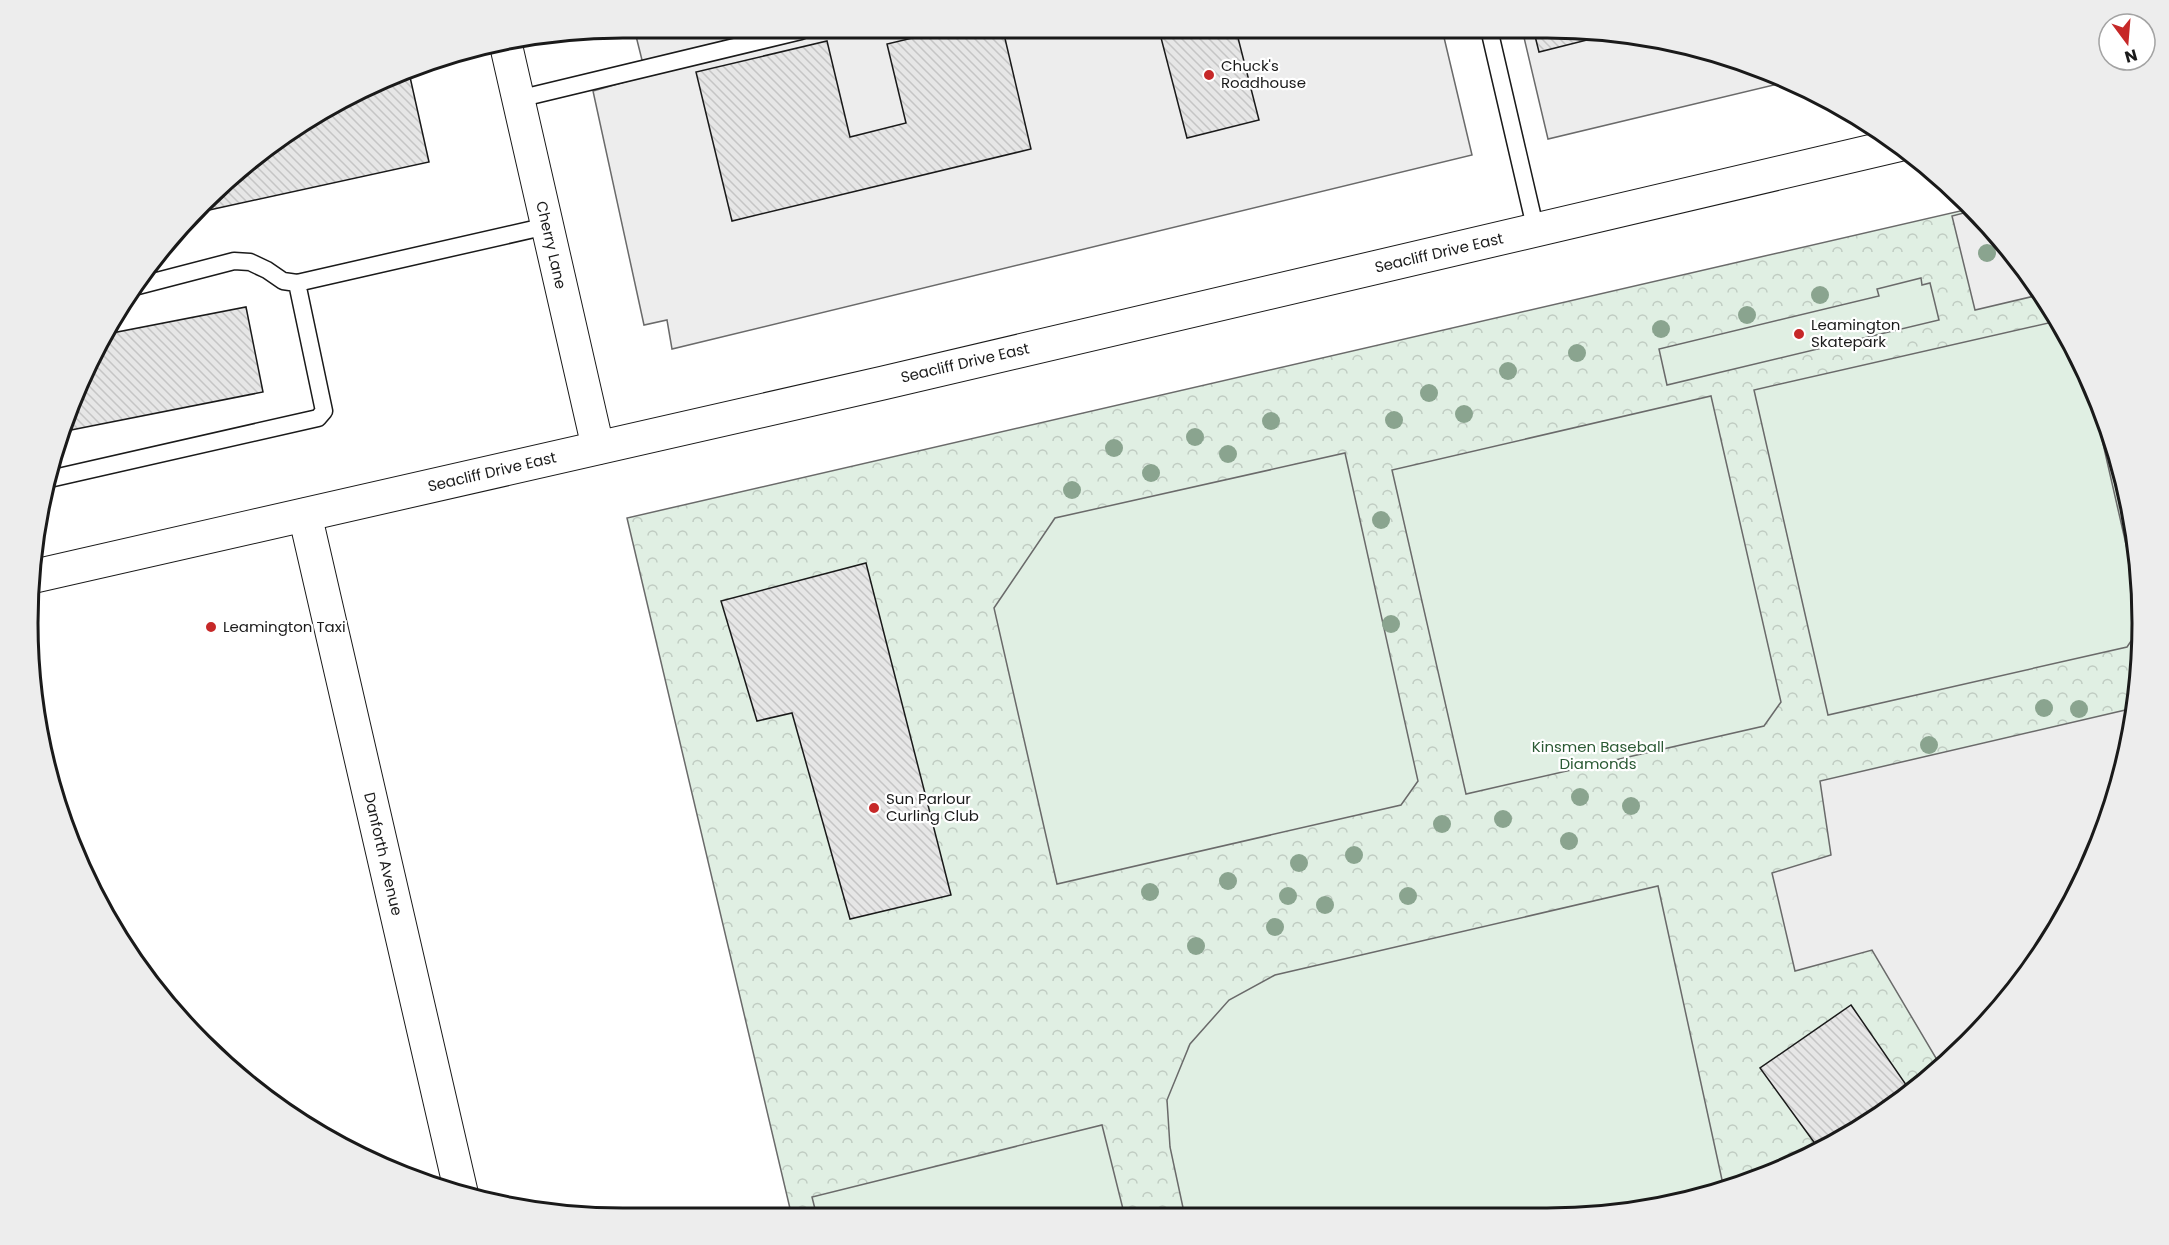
<svg xmlns="http://www.w3.org/2000/svg" width="2169" height="1245" font-family="Poppins,sans-serif">
<style>
.forest{fill:url(#forest-crowns);stroke:#6a6a6a;stroke-width:1.5}
.pitch{fill:#e0efe3;stroke:#6a6a6a;stroke-width:1.5}
.parking{fill:#ededed;stroke:#6a6a6a;stroke-width:1.5}
.building{fill:url(#building-back-hatch);stroke:#1a1a1a;stroke-width:1.5}
.lines{fill:none;stroke-linecap:round;stroke-linejoin:round}
.service-casing{stroke:#1a1a1a;stroke-width:19}
.minor-casing{stroke:#1a1a1a;stroke-width:34}
.tertiary-casing{stroke:#1a1a1a;stroke-width:35}
.secondary-casing{stroke:#1a1a1a;stroke-width:35}
.service{stroke:#fff;stroke-width:16}
.minor{stroke:#fff;stroke-width:32}
.tertiary{stroke:#fff;stroke-width:33}
.secondary{stroke:#fff;stroke-width:33}
.tree{fill:#8aa48f}
.poi-dot{fill:#c62828;stroke:#fff;stroke-width:2}
.labels{text-anchor:middle;stroke-width:4.5;stroke-linejoin:round;paint-order:stroke}
.poi-label{font-size:15px;fill:#1a1a1a;stroke:#fff;text-anchor:start}
.street-label{font-size:15px;fill:#1a1a1a;stroke:#fff}
.park-label{font-size:15px;fill:#2b5a34;stroke:#fff}
.rim{fill:none;stroke:#1a1a1a;stroke-width:3}
</style>
<defs>
<pattern id="forest-crowns" width="20" height="18" patternUnits="userSpaceOnUse" patternTransform="scale(1.5)"><rect width="20" height="18" fill="#e0efe3"/><path d="M2 6a3 3 0 1 1 6 0M12 15a3 3 0 1 1 6 0" fill="none" stroke="#c0ccc2"/></pattern>
<pattern id="building-back-hatch" width="6" height="6" patternUnits="userSpaceOnUse" patternTransform="scale(1.5)"><rect width="6" height="6" fill="#e6e6e6"/><path d="M-1 5l2 2M0 0l6 6M5-1l2 2" fill="none" stroke="#c5c5c5"/></pattern>
</defs>
<rect width="100%" height="100%" fill="#fff"/>
<path class="forest" d="M1973 208 2041 291 2097 394 2130 506 2142 622 2131 738 2097 850 2042 953 1967 1044 1845 1138 1738 1187 1586 1217H792L627 518Z"/>
<path class="pitch" d="M1921 278 1922 285 1930 283 1939 320 1667 385 1659 349 1879 296 1877 289Z
M2057 321 2088 378 2141 610 2142 625 2127 647 1828 715 1754 390Z
M1711 396 1781 702 1764 726 1466 794 1392 470Z
M1345 453 1418 781 1401 805 1057 884 994 608 1055 518Z
M1658 886 1724 1189 1586 1217H1185L1170 1147 1167 1100 1190 1044 1229 1000 1275 975Z
M1102 1125 1125 1217H817L812 1197Z"/>
<path class="parking" d="M1586 28 1738 58 1786 82 1548 139 1522 29Z
M1442 29 1472 155 672 349 667 320 644 325 593 91 646 76 635 32Z
M1975 210 2041 291 2043 294 1975 310 1952 216Z
M2134 708 2131 738 2097 850 2042 953 1967 1044 1940 1065 1872 950 1795 971 1772 873 1831 855 1820 781Z"/>
<path class="building" d="M1533 28H1586L1602 32 1603 36 1539 52Z
M1003 30 1031 149 732 221 696 72 827 41 850 137 906 123 887 44 942 31Z
M1159 30H1236L1259 120 1187 138Z
M408 68 429 162 191 214 201 202 260 150 359 89Z
M246 307 263 392 61 432 88 359 102 335Z
M866 563 951 895 850 919 792 713 757 721 721 601Z
M1851 1005 1909 1089 1845 1138 1819 1149 1760 1068Z"/>
<g class="lines">
<defs>
<path id="service" d="M1489 29 1536 231
M518 99 801 31
M130 288 234 261 250 262 267 270 283 281 297 283 547 226
M45 480 318 418 324 411 297 283"/>
<path id="minor" d="M505 41 598 448"/>
<path id="tertiary" d="M305 515 461 1192"/>
<path id="secondary" d="M31 577 883 383 1898 145"/>
</defs>
<use href="#service" class="service-casing"/>
<use href="#minor" class="minor-casing"/>
<use href="#tertiary" class="tertiary-casing"/>
<use href="#secondary" class="secondary-casing"/>
<use href="#service" class="service"/>
<use href="#minor" class="minor"/>
<use href="#tertiary" class="tertiary"/>
<use href="#secondary" class="secondary"/>
</g>
<g class="tree">
<circle cx="1987" cy="253" r="9"/>
<circle cx="1820" cy="295" r="9"/>
<circle cx="1747" cy="315" r="9"/>
<circle cx="1661" cy="329" r="9"/>
<circle cx="1577" cy="353" r="9"/>
<circle cx="1508" cy="371" r="9"/>
<circle cx="1429" cy="393" r="9"/>
<circle cx="1464" cy="414" r="9"/>
<circle cx="1394" cy="420" r="9"/>
<circle cx="1271" cy="421" r="9"/>
<circle cx="1195" cy="437" r="9"/>
<circle cx="1114" cy="448" r="9"/>
<circle cx="1228" cy="454" r="9"/>
<circle cx="1151" cy="473" r="9"/>
<circle cx="1072" cy="490" r="9"/>
<circle cx="1381" cy="520" r="9"/>
<circle cx="1391" cy="624" r="9"/>
<circle cx="2044" cy="708" r="9"/>
<circle cx="2079" cy="709" r="9"/>
<circle cx="1929" cy="745" r="9"/>
<circle cx="1580" cy="797" r="9"/>
<circle cx="1631" cy="806" r="9"/>
<circle cx="1503" cy="819" r="9"/>
<circle cx="1442" cy="824" r="9"/>
<circle cx="1569" cy="841" r="9"/>
<circle cx="1354" cy="855" r="9"/>
<circle cx="1299" cy="863" r="9"/>
<circle cx="1228" cy="881" r="9"/>
<circle cx="1150" cy="892" r="9"/>
<circle cx="1288" cy="896" r="9"/>
<circle cx="1408" cy="896" r="9"/>
<circle cx="1325" cy="905" r="9"/>
<circle cx="1275" cy="927" r="9"/>
<circle cx="1196" cy="946" r="9"/>
</g>
<g class="poi-dot">
<circle cx="1209" cy="75" r="6"/>
<circle cx="1799" cy="334" r="6"/>
<circle cx="211" cy="627" r="6"/>
<circle cx="874" cy="808" r="6"/>
</g>
<g class="labels">
<g class="poi-label">
<text x="1221" y="71">Chuck's<tspan x="1221" dy="17">Roadhouse</tspan></text>
<text x="1811" y="330">Leamington<tspan x="1811" dy="17">Skatepark</tspan></text>
<text x="223" y="632">Leamington Taxi</text>
<text x="886" y="804">Sun Parlour<tspan x="886" dy="17">Curling Club</tspan></text>
</g>
<g class="street-label">
<text transform="translate(551 245) rotate(77)" y="5">Cherry Lane</text>
<text transform="translate(1439 253) rotate(-13)" y="5">Seacliff Drive East</text>
<text transform="translate(965 363) rotate(-13)" y="5">Seacliff Drive East</text>
<text transform="translate(492 472) rotate(-13)" y="5">Seacliff Drive East</text>
<text transform="translate(383 854) rotate(77)" y="5">Danforth Avenue</text>
</g>
<g class="park-label">
<text x="1598" y="752">Kinsmen Baseball<tspan x="1598" dy="17">Diamonds</tspan></text>
</g>
</g>
<path d="M0 0H2169V1245H0ZM623 38H1547A585 585 0 0 1 2132 623V623A585 585 0 0 1 1547 1208H623A585 585 0 0 1 38 623V623A585 585 0 0 1 623 38Z" fill="#ededed" fill-rule="evenodd"/>
<path class="rim" d="M623 38H1547A585 585 0 0 1 2132 623V623A585 585 0 0 1 1547 1208H623A585 585 0 0 1 38 623V623A585 585 0 0 1 623 38Z"/>
<g transform="translate(2127 42) rotate(164)"><circle r="28" fill="#ffffff" stroke="#a3a3a3" stroke-width="1.5"/>
<path d="M0-4.5L10 22L0 15L-10 22Z" fill="#c62828"/>
<text y="-9" font-size="16" font-weight="bold" text-anchor="middle" fill="#1a1a1a">N</text>
</g>
</svg>
